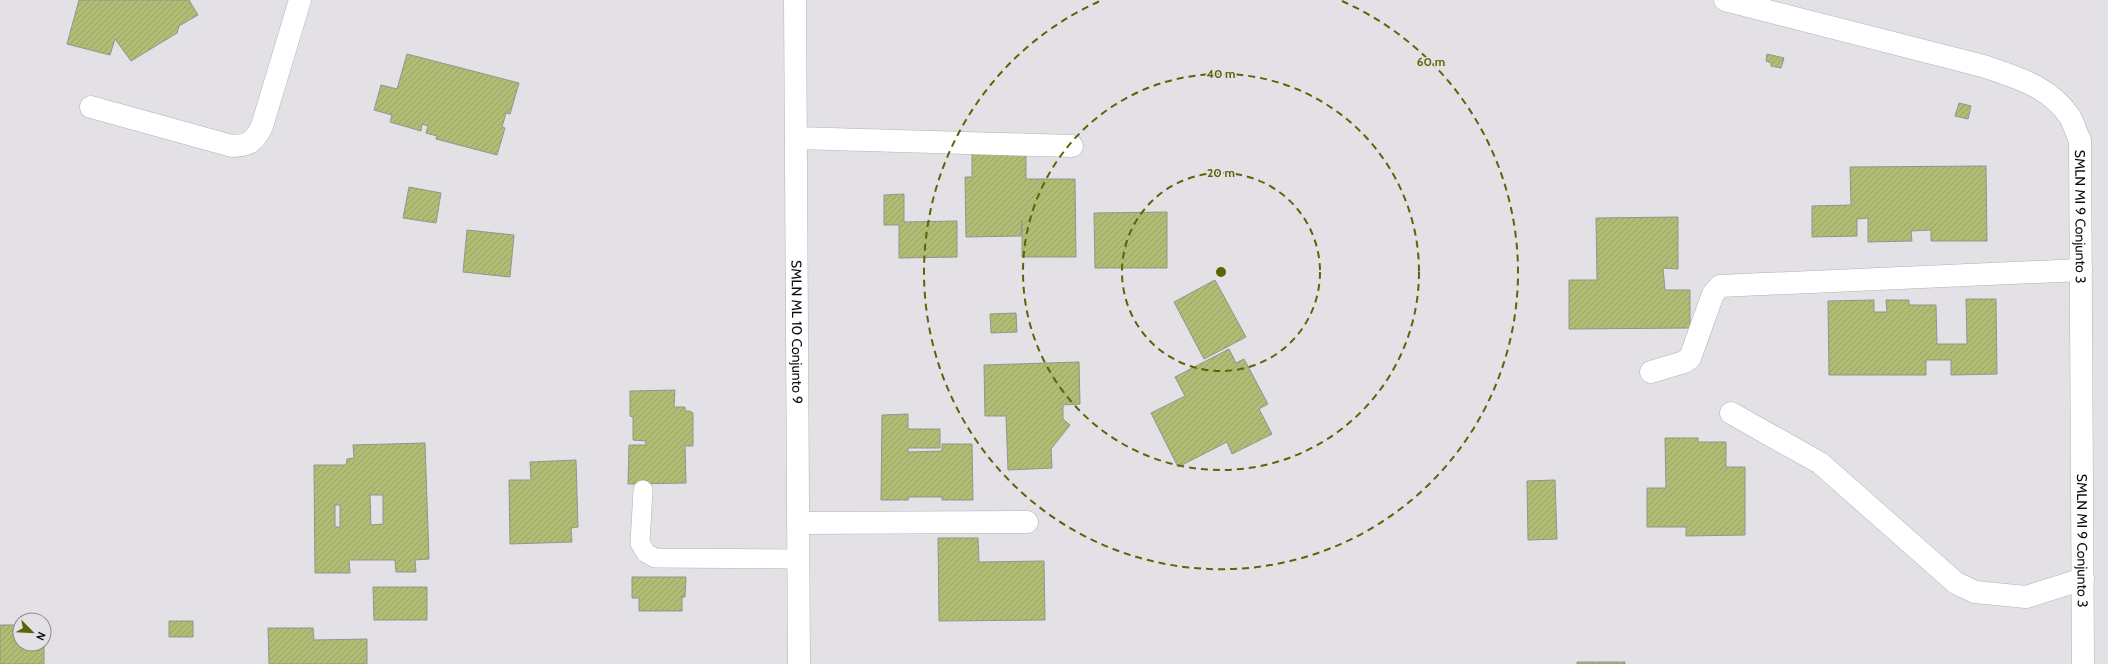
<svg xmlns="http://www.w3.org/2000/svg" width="2108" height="664" font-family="Cabin,sans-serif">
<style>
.building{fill:url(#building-hatch);stroke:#93948f;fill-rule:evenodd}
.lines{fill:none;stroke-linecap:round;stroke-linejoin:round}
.lane-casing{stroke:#b3b0b5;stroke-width:20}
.street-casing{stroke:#b3b0b5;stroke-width:23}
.lane{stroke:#fff;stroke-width:19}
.street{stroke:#fff;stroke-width:22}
.ring{fill:none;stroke:#5b6506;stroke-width:2;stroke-dasharray:7 5}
.labels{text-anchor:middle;stroke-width:3;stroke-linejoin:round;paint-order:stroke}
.street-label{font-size:14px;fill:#0c0b0c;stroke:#e4e1e6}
.centre{fill:#5b6506;stroke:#e4e1e6;stroke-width:2}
.ring-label{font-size:12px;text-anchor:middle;font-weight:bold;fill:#5b6506;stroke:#e4e1e6;stroke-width:3;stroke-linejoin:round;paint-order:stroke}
</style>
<defs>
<pattern id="building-hatch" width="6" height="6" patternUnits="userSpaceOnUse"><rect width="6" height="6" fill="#b1bd75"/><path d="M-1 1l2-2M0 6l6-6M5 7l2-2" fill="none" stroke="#97a164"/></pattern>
</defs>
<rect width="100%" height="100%" fill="#e4e1e6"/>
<path class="building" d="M79 0H189L198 15 179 26 177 33 131 61 115 39 110 55 67 44Z
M407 54 519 83 510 114 506 113 502 127 505 128 497 155 436 139 437 136 426 133 428 126 422 124 421 131 390 122 392 115 374 110 381 85 397 89Z
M1767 54 1784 58 1781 68 1771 66V63L1766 61Z
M1959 103 1971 106 1968 119 1955 116Z
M972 148H1026V179H1075L1076 257H1022V221L1021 236 966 237 965 177H972Z
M1986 166 1987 241H1931V230L1911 231 1912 241 1868 242V218L1857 219V236L1812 237V206L1851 205 1850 167Z
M409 187 441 193 436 223 403 218Z
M904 194V222L957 221V257L899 258V225H884V195Z
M1167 212V268H1095L1094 213Z
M1678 217V269L1663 268 1665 290H1690V328L1569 329V280H1597L1596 218Z
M467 230 514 235 510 277 463 272Z
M1215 280 1246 337 1204 359 1174 302Z
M1966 299H1996L1997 374 1951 375V360H1926V375H1829L1828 301 1874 300V312H1887L1886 300H1909V305H1936L1937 344H1967Z
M1016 313 1017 332 991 333 990 314Z
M1229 349 1236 363 1244 359 1268 404 1259 409 1272 434 1232 454 1227 442 1178 467 1151 413 1185 396 1175 377Z
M1079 362 1080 404 1063 405V419L1070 425 1051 449 1052 468 1008 470 1006 416H985L984 365Z
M675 390 674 407H685V411H690L693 413V446H685L686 483 628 484 629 445H645L646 441 633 440V417L630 416V391Z
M908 414V429H940V448H908V452L942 451V444H972L973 500H942V497H909L908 500H881L882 415Z
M1665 438H1698V442H1726V467H1745V535L1686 536V527H1647V488H1666Z
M425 443 429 559 415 560 416 572H396L395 560H349L350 573H315L314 465H346L347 459 354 458 353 445ZM370 495H383V524L371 525ZM335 505H340V527H335Z
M576 460 578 527 571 528 572 542 510 544 509 480H531L530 462Z
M1555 480 1557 539 1528 540 1527 481Z
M938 538H978L979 562 1044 561 1045 620 939 621Z
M632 577H686L685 597H682V611H639V598H632Z
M373 587H427V620H374Z
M169 621H193V637H169Z
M0 625H20V644H44V664H0Z
M268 628H313L314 640 367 639V664H269Z
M1577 662H1625V664H1577Z"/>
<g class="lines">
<defs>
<path id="lane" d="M643 490 640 543 646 553 655 558 799 559"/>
<g id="street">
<path id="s1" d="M795 0 799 664"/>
<path id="s2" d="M1725 0 1983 66C2015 77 2050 86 2070 117 2074 124 2076 133 2080 140L2083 664"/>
<path d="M91 107 232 146C249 146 255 141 262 126L300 0"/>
<path d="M796 138 1072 146"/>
<path d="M1651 372 1684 362 1690 358 1713 294 1720 286 2081 270"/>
<path d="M1731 413 1820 463 1956 583 1975 592 2026 597 2083 579"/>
<path d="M798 523 1027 522"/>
</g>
</defs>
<use href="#lane" class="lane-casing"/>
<use href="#street" class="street-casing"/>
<use href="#lane" class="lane"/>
<use href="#street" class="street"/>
</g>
<g class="ring">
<circle cx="1221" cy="272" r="99"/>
<circle cx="1221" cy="272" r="198"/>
<path d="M1342 1A297 297 0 1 1 1100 1"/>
</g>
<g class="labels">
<g class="street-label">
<text dy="5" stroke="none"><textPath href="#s2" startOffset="471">SMLN MI 9 Conjunto 3</textPath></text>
<text dy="5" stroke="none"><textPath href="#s1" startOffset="332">SMLN ML 10 Conjunto 9</textPath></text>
<text dy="5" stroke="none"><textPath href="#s2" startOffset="795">SMLN MI 9 Conjunto 3</textPath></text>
</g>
</g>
<circle cx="1221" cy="272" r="6" class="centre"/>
<g class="ring-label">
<text x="1431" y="66">60 m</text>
<text x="1221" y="78">40 m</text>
<text x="1221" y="177">20 m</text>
</g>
<g transform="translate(32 632) rotate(114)"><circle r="19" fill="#e4e1e6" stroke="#8e8b8f"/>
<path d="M0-3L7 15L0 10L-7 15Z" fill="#5b6506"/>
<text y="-6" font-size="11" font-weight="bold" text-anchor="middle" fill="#0c0b0c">N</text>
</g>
</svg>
